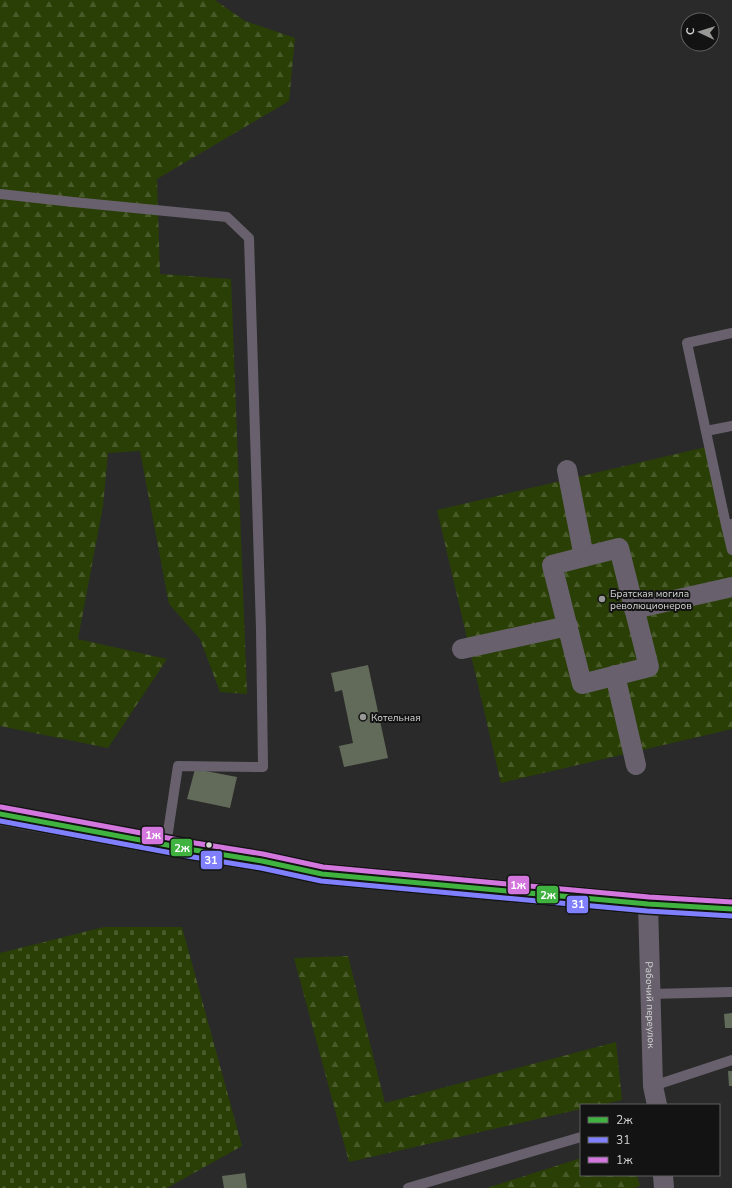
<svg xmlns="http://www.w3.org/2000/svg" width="732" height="1188" font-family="'Nunito Sans',sans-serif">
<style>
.forest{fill:url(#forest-firs)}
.cemetery{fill:url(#cemetery-stones)}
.building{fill:#626a59}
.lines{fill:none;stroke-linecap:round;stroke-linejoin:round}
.lane{stroke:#68616d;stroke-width:10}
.street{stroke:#68616d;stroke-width:20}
.primary{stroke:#68616c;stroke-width:22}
.bus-1-casing{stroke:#121312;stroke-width:8}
.bus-2-casing{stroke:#121312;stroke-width:8}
.bus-3-casing{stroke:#121312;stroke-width:8}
.bus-1{stroke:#40b240;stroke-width:5}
.bus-2{stroke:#8080ff;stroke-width:5}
.bus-3{stroke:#d377df;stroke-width:5}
.poi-dot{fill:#989897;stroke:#121312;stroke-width:1.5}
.bus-dot{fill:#d3d4d2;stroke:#121312;stroke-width:1.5}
.labels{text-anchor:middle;stroke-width:4;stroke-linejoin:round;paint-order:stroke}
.poi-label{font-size:10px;fill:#d3d4d2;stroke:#121312;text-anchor:start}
.street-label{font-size:10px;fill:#d3d4d2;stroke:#121312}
.line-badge{stroke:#121312;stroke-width:1.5}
.badge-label{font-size:11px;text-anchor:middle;font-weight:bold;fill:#fff}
</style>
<defs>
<pattern id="forest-firs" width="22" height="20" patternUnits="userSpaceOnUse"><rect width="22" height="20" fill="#2a3f06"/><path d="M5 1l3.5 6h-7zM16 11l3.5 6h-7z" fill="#485a29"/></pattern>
<pattern id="cemetery-stones" width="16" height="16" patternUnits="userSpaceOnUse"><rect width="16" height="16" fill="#2a3f06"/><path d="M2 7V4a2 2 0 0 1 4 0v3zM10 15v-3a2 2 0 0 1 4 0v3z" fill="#485a29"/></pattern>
</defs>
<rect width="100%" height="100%" fill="#292a29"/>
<path class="forest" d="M0 0H215L245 21 295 38 289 101 157 179 160 274 231 279 247 694 220 692 200 639 169 604 140 451 108 453 103 506 78 639 167 659 108 748 0 726Z
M706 447 732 556V729L501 783 437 510Z
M348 956 385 1103 616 1042 622 1100 601 1105H581V1109L349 1162 294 958Z
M581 1158V1175H637L640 1186 634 1188H487Z"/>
<path class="cemetery" d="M104 927H182L242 1146 167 1188H0V953Z"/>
<path class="building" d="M368 665 388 758 344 767 339 746 353 743 342 690 335 692 331 673Z
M195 769 237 777 230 808 187 799Z
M732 1013V1028H725L724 1014Z
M728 1071H732V1086H729Z
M245 1173 247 1188H224L222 1176Z"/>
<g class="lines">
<path class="lane" d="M0 194 73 202 227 217 249 238 261 629 263 767 178 766 166 845
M732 333 687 343 726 525 732 524
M706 431 732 426
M726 525 732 550
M650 994 732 992
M653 1086 732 1060
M408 1188 581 1137"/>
<g class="street">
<path d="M567 470 584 557"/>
<path d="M619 548 649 667 582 684 552 565Z"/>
<path d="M634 609 732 587"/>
<path d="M462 649 568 626"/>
<path d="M615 675 636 765"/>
<path id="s1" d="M648 904 653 1086 657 1105"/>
<path d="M663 1175 664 1188"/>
</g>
<path class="primary" d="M0 814 194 850 262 861 322 874 648 904 732 909"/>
<defs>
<path id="bus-1" d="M0 814 194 850 262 861 322 874 648 904 732 909"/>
<path id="bus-2" d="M0 821 193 857 261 868 321 881 647 911 732 916"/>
<path id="bus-3" d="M1 807 195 843 263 854 323 867 649 897 732 902"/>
</defs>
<use href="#bus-1" class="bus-1-casing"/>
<use href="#bus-2" class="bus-2-casing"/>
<use href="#bus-3" class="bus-3-casing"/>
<use href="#bus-1" class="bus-1"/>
<use href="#bus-2" class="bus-2"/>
<use href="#bus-3" class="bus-3"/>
</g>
<g class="poi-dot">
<circle cx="602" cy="599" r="4"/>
<circle cx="363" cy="717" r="4"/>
</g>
<circle class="bus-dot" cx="209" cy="845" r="3.5"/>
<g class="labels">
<g class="poi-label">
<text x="610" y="597">Братская могила<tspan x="610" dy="12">революционеров</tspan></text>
<text x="371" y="721">Котельная</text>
</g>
<g class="street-label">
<text dy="4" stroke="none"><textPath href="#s1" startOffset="101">Рабочий переулок</textPath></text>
</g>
</g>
<g class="line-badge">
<rect x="141" y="826" width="23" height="19" rx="4" fill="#d377df"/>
<rect x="170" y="838" width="23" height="19" rx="4" fill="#40b240"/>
<rect x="200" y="850" width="23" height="20" rx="4" fill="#8080ff"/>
<rect x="507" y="875" width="23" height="20" rx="4" fill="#d377df"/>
<rect x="536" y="885" width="23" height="19" rx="4" fill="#40b240"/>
<rect x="566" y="895" width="23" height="19" rx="4" fill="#8080ff"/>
</g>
<g class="badge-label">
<text x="153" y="839">1ж</text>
<text x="182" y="852">2ж</text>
<text x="211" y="864">31</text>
<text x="518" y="889">1ж</text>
<text x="548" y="899">2ж</text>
<text x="578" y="908">31</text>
</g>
<rect x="580" y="1104" width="140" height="72" fill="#121312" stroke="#5f605f"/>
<rect x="588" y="1117" width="20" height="6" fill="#40b240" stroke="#5f605f"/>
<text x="616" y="1124" font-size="12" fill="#d3d4d2">2ж</text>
<rect x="588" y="1137" width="20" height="6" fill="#8080ff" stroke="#5f605f"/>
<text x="616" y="1144" font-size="12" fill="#d3d4d2">31</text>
<rect x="588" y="1157" width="20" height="6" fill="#d377df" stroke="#5f605f"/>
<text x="616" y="1164" font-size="12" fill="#d3d4d2">1ж</text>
<g transform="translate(700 32) rotate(274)"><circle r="19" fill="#121312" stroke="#5f605f"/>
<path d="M0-3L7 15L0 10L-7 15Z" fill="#989897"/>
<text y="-6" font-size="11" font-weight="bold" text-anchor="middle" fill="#d3d4d2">С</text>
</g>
</svg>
